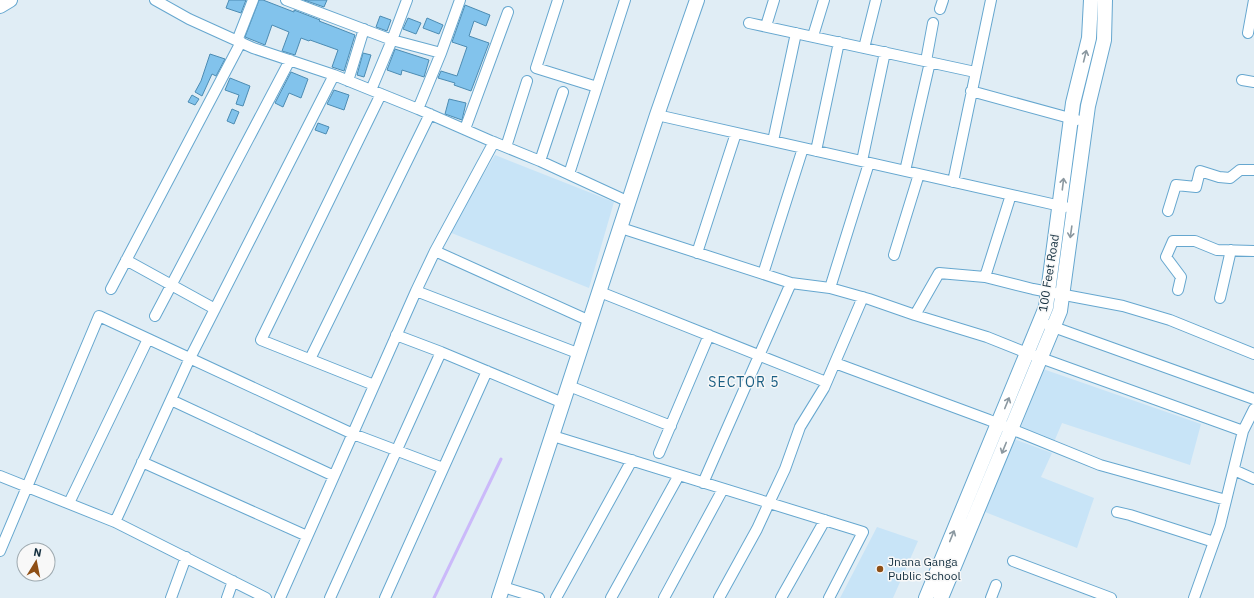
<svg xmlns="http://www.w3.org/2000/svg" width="1254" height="598" font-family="'IBM Plex Sans',sans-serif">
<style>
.built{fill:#c8e4f7}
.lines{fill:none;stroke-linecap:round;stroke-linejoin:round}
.stream{stroke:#cbb9fa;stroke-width:3}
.building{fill:#82c3ec;stroke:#4c8cb3}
.street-casing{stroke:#66a7cf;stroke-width:12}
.secondary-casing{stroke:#66a7cf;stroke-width:16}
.street{stroke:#fff;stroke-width:10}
.secondary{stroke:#fff;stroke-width:14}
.oneway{stroke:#8b98a0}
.poi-dot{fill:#8e4f16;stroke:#f8f8f8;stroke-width:1.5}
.labels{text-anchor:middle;stroke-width:3;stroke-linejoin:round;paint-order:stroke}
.street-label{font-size:12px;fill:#173242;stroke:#f8f8f8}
.poi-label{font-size:12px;fill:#173242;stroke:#f8f8f8;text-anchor:start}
.quarter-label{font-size:14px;letter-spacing:1px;fill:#1a5e83;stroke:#f8f8f8}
</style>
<rect width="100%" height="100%" fill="#e0edf5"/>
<path class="built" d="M495 155 614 202 589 288 449 232Z
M1043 369 1201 424 1190 465 1062 423 1054 442 1021 427Z
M1014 439 1052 453 1041 477 1094 498 1077 548 985 512Z
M877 527 918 541 893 598H840Z"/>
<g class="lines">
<path class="stream" d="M434 598 501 459"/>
</g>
<path class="building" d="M229 0H246L241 13 226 8Z
M259 0H263L294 12V10L320 20 319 21 332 26 355 35 344 71 332 67 338 50 310 40 309 41 301 38 295 55 282 51 289 32 272 25 265 45 245 37Z
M304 0H327L324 7Z
M465 5 490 15 486 26 474 21 469 36 489 43 471 91 454 85 455 83 438 78 441 71 457 76 467 47 452 42Z
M380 16 391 20 387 31 376 27Z
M408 18 421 23 416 34 403 29Z
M427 18 443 25 439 34 423 28Z
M395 49 429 60 424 77 402 70 401 75 387 70Z
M363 53 371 55 364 77 357 75Z
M210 54 225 59 216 76 212 74 202 96 195 92 201 81Z
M291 72 308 79 301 98 289 93 283 107 275 103Z
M230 78 250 86 243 106 236 104 239 95 225 90Z
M334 90 349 95 344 110 327 104Z
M192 95 199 99 195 105 188 102Z
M449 99 466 103 462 120 445 114Z
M232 109 239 112 234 124 227 121Z
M318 123 329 127 326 134 315 130Z"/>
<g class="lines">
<defs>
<path id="street" d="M155 0 189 19 253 48 334 75 418 109 491 141 540 161 629 202
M286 0 392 40 371 90
M407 0 392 40 441 53
M558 0 536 68 597 87
M940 9 943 0
M749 23 975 72
M766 26 774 0
M1248 33 1254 0
M813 36 824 0
M237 41 253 0
M864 48 876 0
M926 61 933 23
M1242 80 1254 82
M348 81 364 29
M971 91 1077 120
M418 109 441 53 460 0
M657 115 1065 207
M465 129 508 12
M773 141 796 33
M506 147 527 81
M816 151 839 42
M540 161 563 92
M862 161 885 52
M905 171 930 62
M569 174 625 0
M953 182 991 0
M1168 211 1176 185 1196 187 1200 171 1219 177 1230 178 1240 170H1254
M621 228 791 283 830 288 869 299 915 315 987 337 1027 353 1243 431
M435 251 590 321
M697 253 736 133
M894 255 919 174
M126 260 215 309
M763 274 803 148
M985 277 1009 201
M830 288 869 163
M111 289 241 42
M1178 290 1181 277 1166 257 1173 241H1195L1217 250 1254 251
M416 291 580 354
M600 292 826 382
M1220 298 1231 250
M915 315 939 273 985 277 1033 289 1123 306 1170 320 1254 354
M155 316 290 60
M1048 325 1254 399
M396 335 441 352 563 403
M310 359 430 114
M835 363 989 420 1100 465 1226 500
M374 385 261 340 381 94
M569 386 671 426
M171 400 334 476
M553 436 863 532 829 598
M659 453 709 335
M142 462 307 536
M1234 470 1254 479
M0 476 115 522 266 598
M703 483 791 283
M69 503 148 339
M1117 512 1130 515 1214 542
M115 522 190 358 334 75
M0 551 99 316 353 434 443 468
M1013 561 1111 598
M503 587 539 598
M171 598 186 557
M227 598 233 581
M280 598 416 291 435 251 494 142
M330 598 441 352
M385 598 487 371
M556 598 632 460
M611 598 679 475
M664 598 723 489
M719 598 757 529 769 503 785 469 800 427 824 388 863 297
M781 598 825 520
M991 598 996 585
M1194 598 1220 525 1243 431 1254 409"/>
<path id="secondary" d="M0 6 10 0
M499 598 657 115 697 0
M926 598 1046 307 1073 103 1089 38 1091 0
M941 598 1060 311 1088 106 1104 40 1105 0"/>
</defs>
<use href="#street" class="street-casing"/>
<use href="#secondary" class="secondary-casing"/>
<use href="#street" class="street"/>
<use href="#secondary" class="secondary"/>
</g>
<defs><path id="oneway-shaft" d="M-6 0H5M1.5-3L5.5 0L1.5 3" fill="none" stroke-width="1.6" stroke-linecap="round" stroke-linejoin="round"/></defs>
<g class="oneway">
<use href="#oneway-shaft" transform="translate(1085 56) rotate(-76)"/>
<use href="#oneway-shaft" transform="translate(1063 184) rotate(-83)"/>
<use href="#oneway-shaft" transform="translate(1071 232) rotate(98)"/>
<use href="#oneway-shaft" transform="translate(1007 403) rotate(-68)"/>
<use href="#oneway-shaft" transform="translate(1004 448) rotate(112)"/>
<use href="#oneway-shaft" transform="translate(952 536) rotate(-68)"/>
</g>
<circle class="poi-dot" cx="880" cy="569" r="4"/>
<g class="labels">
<g class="street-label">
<text transform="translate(1049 273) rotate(-81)" y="4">100 Feet Road</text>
</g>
<g class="poi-label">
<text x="888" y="566">Jnana Ganga<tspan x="888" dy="14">Public School</tspan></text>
</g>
<g class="quarter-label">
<text x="744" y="387">SECTOR 5</text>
</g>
</g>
<g transform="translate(36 562) rotate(10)"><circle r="19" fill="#f8f8f8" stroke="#9ea9af"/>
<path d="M0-3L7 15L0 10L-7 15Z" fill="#8e4f16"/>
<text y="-6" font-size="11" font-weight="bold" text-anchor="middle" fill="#173242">N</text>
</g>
</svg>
